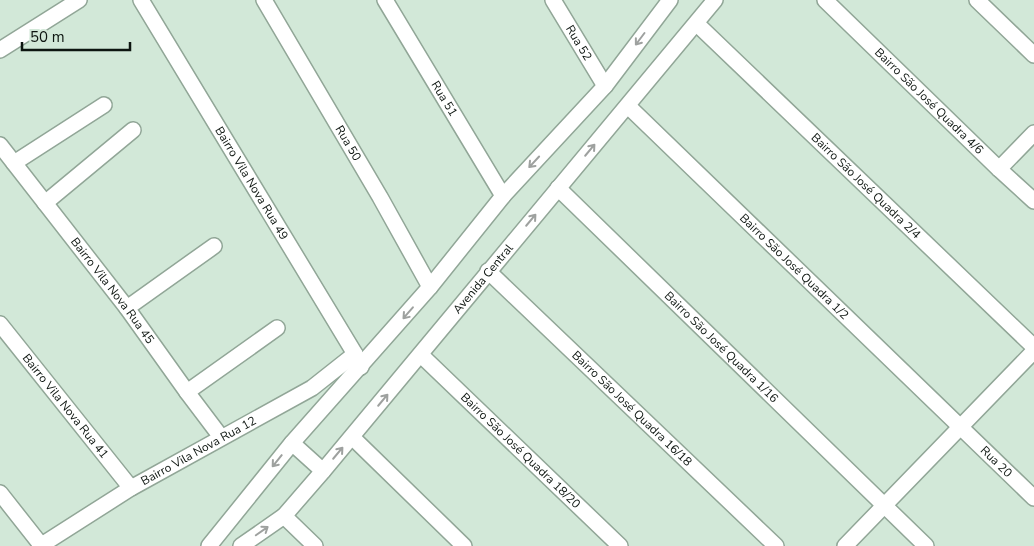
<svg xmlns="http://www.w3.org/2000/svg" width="1034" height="546" font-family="'Nunito Sans',sans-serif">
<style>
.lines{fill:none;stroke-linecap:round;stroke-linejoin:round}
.minor-casing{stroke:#91a697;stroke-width:18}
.minor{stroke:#fff;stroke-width:15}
.oneway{stroke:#9ea19f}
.labels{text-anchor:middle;stroke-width:5;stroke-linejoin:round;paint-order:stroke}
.street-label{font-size:12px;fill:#0d1510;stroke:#d2e8d8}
</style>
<rect width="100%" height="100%" fill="#d2e8d8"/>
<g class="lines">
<defs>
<g id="minor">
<path id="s1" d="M141 0 355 354 361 367"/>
<path id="s2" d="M264 0 380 197 430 287"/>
<path id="s3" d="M385 0 503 196"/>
<path id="s4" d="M553 0 605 86"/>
<path id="s5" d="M825 0 999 169 1034 201"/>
<path d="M977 0 1034 55"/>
<path id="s6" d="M697 24 1034 347"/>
<path d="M0 50 79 0"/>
<path id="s7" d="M628 106 1034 498"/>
<path id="s8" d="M0 145 127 308 187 392 221 437"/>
<path d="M14 163 104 105"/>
<path d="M999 169 1034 133"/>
<path id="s9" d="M558 188 926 546"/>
<path d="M45 203 133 130"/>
<path id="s10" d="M488 271 776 546"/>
<path d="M127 308 214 246"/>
<path id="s11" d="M0 324 131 488"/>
<path id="s12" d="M421 355 620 546"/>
<path d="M187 392 277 328"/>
<path d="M352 437 464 546"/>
<path d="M292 443 323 471"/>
<path d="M0 493 41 545"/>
<path d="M284 516 315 546"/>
<path id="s13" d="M40 546 131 488 312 388 355 354"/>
<path d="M209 546 292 443 430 287 503 196 605 86 670 0"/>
<path id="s14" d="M241 546 284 516 323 471 715 0"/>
<path d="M845 546 1034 351"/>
</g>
</defs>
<use href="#minor" class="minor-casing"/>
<use href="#minor" class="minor"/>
</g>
<defs><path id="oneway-shaft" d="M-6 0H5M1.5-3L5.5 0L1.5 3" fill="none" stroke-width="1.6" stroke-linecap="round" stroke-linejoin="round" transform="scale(1.25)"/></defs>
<g class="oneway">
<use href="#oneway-shaft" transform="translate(640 39) rotate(127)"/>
<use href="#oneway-shaft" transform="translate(590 150) rotate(-50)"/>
<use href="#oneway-shaft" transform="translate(534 162) rotate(133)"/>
<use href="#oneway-shaft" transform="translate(531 220) rotate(-50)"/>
<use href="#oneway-shaft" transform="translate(408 313) rotate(131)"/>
<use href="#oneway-shaft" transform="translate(383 400) rotate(-50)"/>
<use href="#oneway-shaft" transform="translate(338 453) rotate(-50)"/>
<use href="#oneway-shaft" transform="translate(277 461) rotate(129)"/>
<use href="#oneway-shaft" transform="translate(262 531) rotate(-35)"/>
</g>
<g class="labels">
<g class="street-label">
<text dy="4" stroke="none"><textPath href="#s4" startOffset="50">Rua 52</textPath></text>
<text dy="4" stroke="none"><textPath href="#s3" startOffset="115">Rua 51</textPath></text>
<text dy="4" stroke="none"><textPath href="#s5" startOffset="145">Bairro São José Quadra 4/6</textPath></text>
<text dy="4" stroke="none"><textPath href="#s2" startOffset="166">Rua 50</textPath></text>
<text dy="4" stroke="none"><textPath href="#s1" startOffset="214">Bairro Vila Nova Rua 49</textPath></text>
<text dy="4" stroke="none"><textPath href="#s6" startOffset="234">Bairro São José Quadra 2/4</textPath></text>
<text dy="4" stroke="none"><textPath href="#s7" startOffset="231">Bairro São José Quadra 1/2</textPath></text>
<text dy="4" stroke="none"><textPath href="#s14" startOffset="362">Avenida Central</textPath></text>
<text dy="4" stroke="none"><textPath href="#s8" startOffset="184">Bairro Vila Nova Rua 45</textPath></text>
<text dy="4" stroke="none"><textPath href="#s9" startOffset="228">Bairro São José Quadra 1/16</textPath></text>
<text dy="4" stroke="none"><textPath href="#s11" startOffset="105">Bairro Vila Nova Rua 41</textPath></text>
<text dy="4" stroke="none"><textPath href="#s10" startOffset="199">Bairro São José Quadra 16/18</textPath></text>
<text dy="4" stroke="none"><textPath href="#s12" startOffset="138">Bairro São José Quadra 18/20</textPath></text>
<text dy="4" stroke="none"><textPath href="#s13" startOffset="185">Bairro Vila Nova Rua 12</textPath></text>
<text dy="4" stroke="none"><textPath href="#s7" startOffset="512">Rua 20</textPath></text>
</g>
</g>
<path d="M22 42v8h108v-8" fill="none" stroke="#0d1510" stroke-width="2.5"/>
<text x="30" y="42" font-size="15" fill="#0d1510" stroke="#d2e8d8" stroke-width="4" paint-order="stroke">50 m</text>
</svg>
